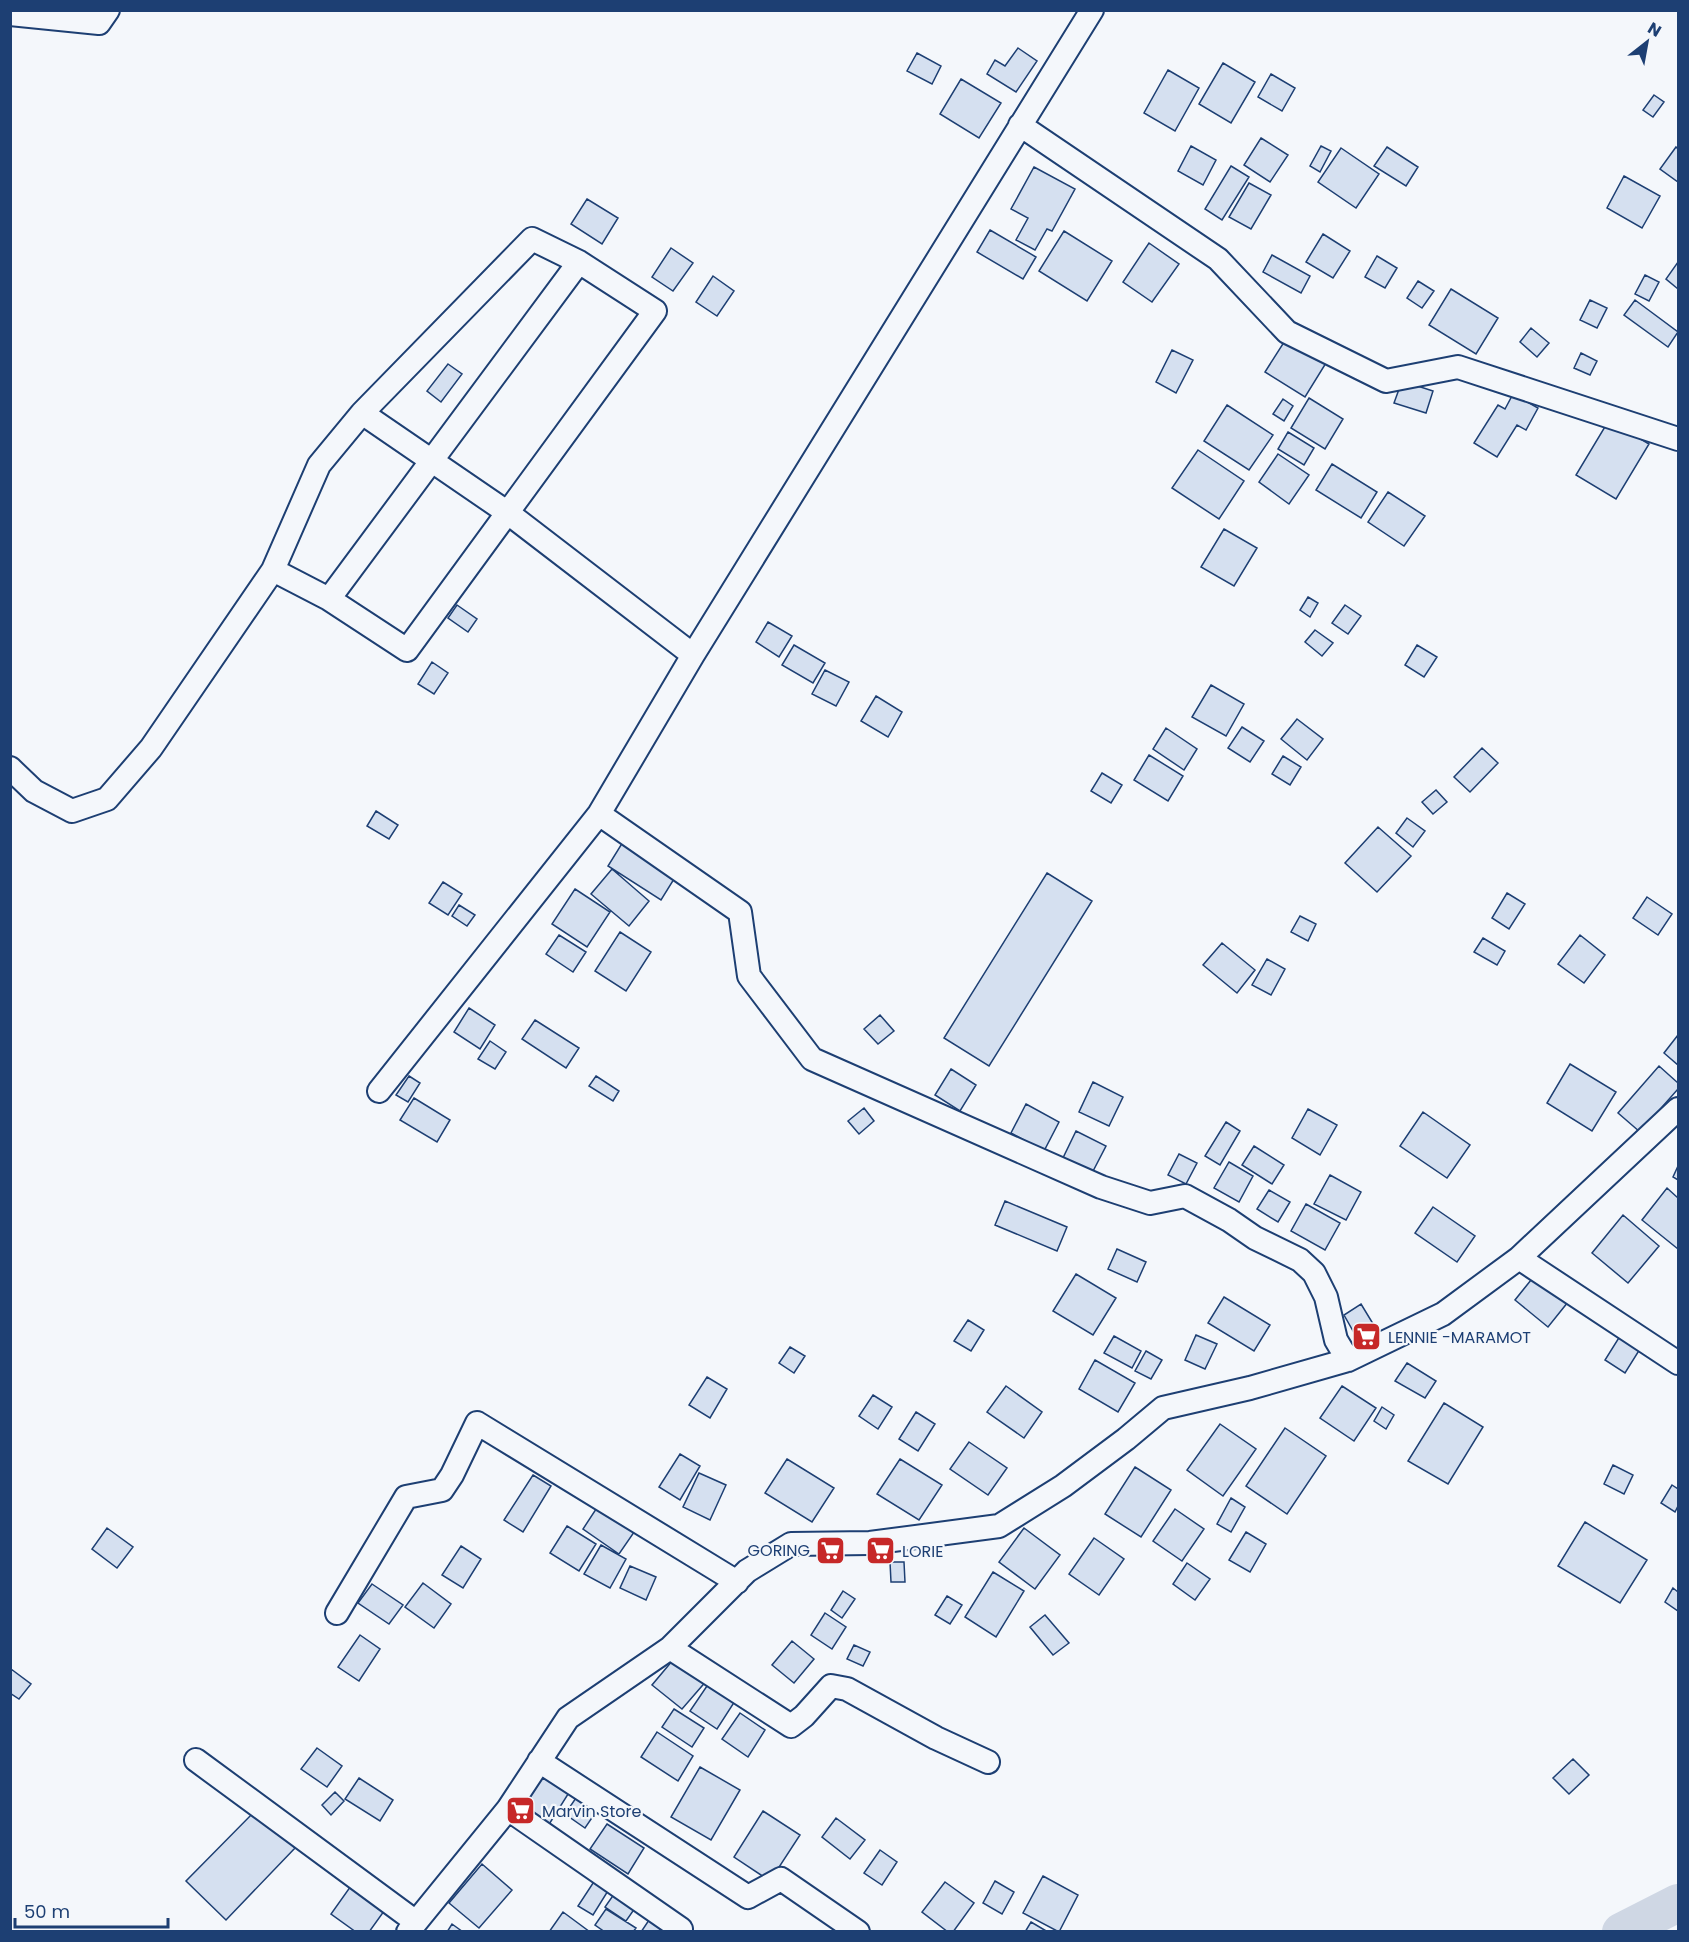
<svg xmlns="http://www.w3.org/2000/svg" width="1689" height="1942" font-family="Poppins,sans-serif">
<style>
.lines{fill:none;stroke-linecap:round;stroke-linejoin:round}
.river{stroke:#cfd7e4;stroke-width:38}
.building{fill:#d5e0f0;stroke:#1d3f73;stroke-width:1.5}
.minor-casing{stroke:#1d3f73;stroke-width:26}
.minor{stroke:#f4f7fb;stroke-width:22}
.labels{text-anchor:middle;stroke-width:4.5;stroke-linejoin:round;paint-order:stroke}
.poi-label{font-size:16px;fill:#1d3f73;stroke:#f4f7fb;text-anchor:start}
</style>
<rect width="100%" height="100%" fill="#f4f7fb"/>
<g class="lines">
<path class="river" d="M1621 1932 1678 1903"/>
</g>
<path class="building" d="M1018 48 1037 61 1016 92 987 74 995 60 1005 66Z
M917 53 941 66 932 84 907 71Z
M1223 63 1255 82 1231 123 1199 104Z
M1168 70 1199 88 1175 131 1144 113Z
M1271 74 1295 88 1282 111 1258 97Z
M961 79 1001 103 979 138 940 114Z
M1654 95 1664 102 1653 117 1643 110Z
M1261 138 1288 155 1270 182 1244 165Z
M1191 146 1216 160 1203 185 1178 171Z
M1321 146 1331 151 1320 172 1310 166Z
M1387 147 1418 167 1406 186 1374 166Z
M1676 147 1678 149V182L1660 169Z
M1341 148 1379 174 1356 208 1318 182Z
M1231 166 1249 177 1222 220 1205 209Z
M1034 167 1075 189 1052 231 1047 229 1035 250 1016 240 1028 218 1011 209Z
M1624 176 1660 196 1642 228 1607 208Z
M1249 183 1271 195 1251 229 1229 217Z
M587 199 618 218 602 244 571 224Z
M990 230 1036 257 1023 279 977 252Z
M1064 231 1112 261 1087 301 1039 271Z
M1323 234 1350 251 1333 278 1306 262Z
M1149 243 1179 264 1152 302 1123 282Z
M671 248 693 263 673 291 652 277Z
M1272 255 1310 276 1301 293 1263 272Z
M1377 256 1397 268 1385 288 1365 277Z
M1678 262V289L1666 279Z
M1645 275 1659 282 1649 301 1635 294Z
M713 276 734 291 717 316 696 302Z
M1418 281 1434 291 1422 308 1407 298Z
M1451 289 1498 318 1476 354 1429 325Z
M1590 300 1607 308 1597 328 1580 320Z
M1635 300 1678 332 1668 347 1624 315Z
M1531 328 1549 343 1537 357 1520 342Z
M1286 339 1326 363 1305 397 1265 372Z
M1172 350 1193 360 1176 393 1156 382Z
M1581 353 1597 361 1590 375 1574 368Z
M448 364 462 374 441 402 427 391Z
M1402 381 1433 391 1426 413 1394 403Z
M1513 394 1538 408 1526 430 1517 425 1497 457 1474 443 1498 405 1505 409Z
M1309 398 1343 419 1325 449 1291 428Z
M1283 399 1293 406 1284 421 1273 414Z
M1227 405 1273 435 1249 470 1204 441Z
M1609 420 1649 444 1616 499 1576 475Z
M1288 432 1314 448 1304 465 1278 449Z
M1198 450 1244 481 1219 519 1172 488Z
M1278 454 1309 475 1289 504 1259 482Z
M1332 464 1377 492 1361 518 1316 490Z
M1388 492 1425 516 1404 546 1368 522Z
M1224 529 1257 548 1234 586 1201 567Z
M1308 597 1318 603 1310 617 1300 610Z
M457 605 477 619 468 632 448 618Z
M1345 605 1361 616 1348 634 1332 623Z
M768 622 792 636 779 657 756 642Z
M1315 630 1333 643 1322 656 1305 642Z
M794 645 825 663 813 683 782 665Z
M1417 645 1437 657 1424 677 1405 665Z
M432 662 448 673 434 694 418 684Z
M825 670 849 682 836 706 812 694Z
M1211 685 1244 704 1226 736 1192 717Z
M876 696 902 712 888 737 861 721Z
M1297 719 1323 739 1307 760 1281 739Z
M1242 727 1264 741 1250 762 1228 748Z
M1166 728 1197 749 1184 770 1153 749Z
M1482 748 1498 763 1470 792 1454 777Z
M1149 755 1183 776 1168 801 1134 780Z
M1283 756 1301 767 1290 785 1272 774Z
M1102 773 1122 785 1111 803 1091 791Z
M1436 790 1447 802 1433 814 1422 802Z
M376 811 398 825 389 839 367 826Z
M1407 818 1425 831 1413 847 1396 833Z
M1378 827 1411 856 1377 892 1345 863Z
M626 837 679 871 661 900 608 866Z
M612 869 649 901 629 926 591 894Z
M1047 873 1092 901 989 1066 944 1038Z
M443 882 462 894 448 915 429 903Z
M575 889 610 912 587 947 552 924Z
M1507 893 1525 904 1509 929 1492 918Z
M1647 897 1672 914 1658 935 1633 918Z
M459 905 475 915 467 926 452 916Z
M1300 916 1316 924 1308 941 1291 932Z
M620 932 651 952 626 991 595 971Z
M559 935 586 952 573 972 546 954Z
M1580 935 1605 955 1584 983 1558 964Z
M1483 938 1505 951 1497 965 1474 952Z
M1222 943 1255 970 1237 993 1203 965Z
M1267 959 1285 969 1271 995 1252 985Z
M469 1008 495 1025 480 1049 454 1032Z
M880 1015 894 1031 878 1044 864 1029Z
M535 1020 579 1048 566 1068 522 1039Z
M1678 1035V1065L1664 1053Z
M490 1041 506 1052 495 1069 478 1059Z
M1570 1064 1616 1092 1592 1131 1547 1103Z
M1659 1066 1678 1083V1089L1640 1132 1618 1113Z
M951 1069 976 1085 960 1111 935 1095Z
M409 1076 420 1083 408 1102 396 1095Z
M596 1076 619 1091 613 1101 589 1086Z
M1093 1082 1123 1097 1109 1126 1079 1112Z
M414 1098 450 1120 437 1142 400 1120Z
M1026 1104 1059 1122 1044 1151 1011 1133Z
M864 1108 874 1121 859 1134 848 1121Z
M1308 1109 1337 1125 1320 1155 1292 1138Z
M1423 1112 1470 1145 1447 1178 1400 1146Z
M1226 1122 1240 1131 1220 1165 1205 1156Z
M1076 1131 1106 1146 1091 1175 1062 1160Z
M1254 1146 1284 1165 1272 1184 1242 1165Z
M1179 1154 1197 1163 1186 1184 1168 1175Z
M1229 1162 1253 1176 1239 1202 1214 1188Z
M1678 1166V1180L1673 1177Z
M1330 1175 1361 1192 1346 1220 1314 1204Z
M1667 1188 1678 1198V1249L1642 1220Z
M1269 1190 1290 1202 1278 1222 1257 1209Z
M1005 1201 1067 1227 1057 1251 995 1225Z
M1306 1204 1340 1223 1325 1250 1291 1231Z
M1433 1207 1475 1236 1457 1262 1415 1233Z
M1623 1215 1659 1246 1628 1283 1592 1253Z
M1117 1249 1146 1262 1137 1282 1108 1269Z
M1076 1274 1116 1298 1093 1335 1053 1311Z
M1535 1275 1568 1302 1548 1327 1515 1300Z
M1224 1297 1270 1325 1254 1351 1208 1323Z
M1361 1304 1375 1327 1357 1338 1344 1315Z
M968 1320 984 1330 971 1351 954 1341Z
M1196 1335 1217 1344 1205 1369 1185 1360Z
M1114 1336 1141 1351 1132 1368 1104 1353Z
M1620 1336 1640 1349 1625 1373 1605 1360Z
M790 1347 805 1356 794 1373 779 1363Z
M1146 1351 1162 1360 1151 1379 1135 1371Z
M1095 1360 1135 1383 1118 1412 1079 1389Z
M1407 1363 1436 1381 1425 1398 1395 1381Z
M707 1377 727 1389 710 1418 689 1405Z
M1006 1386 1042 1412 1024 1438 987 1412Z
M1342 1386 1376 1408 1354 1441 1320 1418Z
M873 1395 892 1407 878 1429 859 1416Z
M1444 1403 1483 1427 1448 1484 1408 1461Z
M1382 1407 1394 1415 1386 1429 1374 1421Z
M916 1412 935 1424 918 1451 899 1439Z
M1220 1424 1256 1449 1223 1496 1187 1470Z
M1285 1428 1326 1456 1287 1514 1246 1486Z
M969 1442 1007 1468 988 1495 950 1469Z
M680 1454 700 1466 680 1500 659 1487Z
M787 1459 834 1488 812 1522 765 1493Z
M900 1459 942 1485 919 1520 877 1494Z
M1613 1465 1633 1475 1624 1494 1604 1484Z
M1135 1467 1171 1490 1141 1537 1105 1514Z
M699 1473 726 1485 710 1520 683 1507Z
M533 1475 551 1486 523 1532 504 1520Z
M1672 1485 1678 1489V1506L1675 1512 1661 1503Z
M1231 1498 1245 1507 1231 1532 1217 1524Z
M602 1500 639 1525 619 1554 583 1529Z
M1175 1509 1204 1529 1182 1561 1153 1541Z
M1585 1522 1647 1560 1620 1603 1558 1566Z
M567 1526 596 1544 579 1571 550 1553Z
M107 1528 133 1547 117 1568 92 1549Z
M1024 1528 1060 1555 1035 1589 999 1562Z
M1246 1532 1266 1544 1250 1572 1229 1560Z
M1094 1538 1124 1559 1099 1595 1069 1574Z
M601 1545 626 1559 610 1588 584 1574Z
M461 1546 481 1559 463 1588 442 1575Z
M890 1562H904L905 1582H891Z
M1187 1563 1210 1579 1195 1600 1173 1584Z
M630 1566 656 1577 646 1600 620 1588Z
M993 1572 1024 1591 996 1637 965 1617Z
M423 1583 451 1604 434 1628 405 1607Z
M372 1584 403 1605 389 1624 358 1603Z
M1673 1588 1678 1592V1611L1665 1602Z
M843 1591 855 1599 842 1618 831 1610Z
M947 1596 962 1605 950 1624 935 1615Z
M825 1613 846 1627 832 1649 811 1635Z
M1045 1615 1069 1643 1053 1655 1030 1627Z
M360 1635 380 1649 359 1681 338 1667Z
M792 1641 814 1659 794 1683 772 1665Z
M854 1645 870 1652 863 1666 847 1659Z
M678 1654 708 1679 682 1709 652 1685Z
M11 1669 31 1684 19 1699 10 1693Z
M709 1683 735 1701 717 1729 690 1711Z
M674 1709 704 1728 692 1747 662 1727Z
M740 1713 765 1730 748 1757 722 1739Z
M657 1732 693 1756 678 1781 641 1757Z
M317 1748 342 1766 327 1787 301 1769Z
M1573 1759 1589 1775 1569 1794 1553 1778Z
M700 1767 740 1790 711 1840 671 1817Z
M542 1774 570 1791 548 1826 521 1809Z
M359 1778 393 1800 380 1821 345 1799Z
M335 1792 344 1801 331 1815 322 1805Z
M580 1792 600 1806 585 1828 565 1814Z
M256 1810 295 1848 226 1920 186 1881Z
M763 1811 800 1835 770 1881 734 1857Z
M836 1818 865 1840 850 1859 822 1837Z
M607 1824 644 1848 628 1874 590 1849Z
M880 1850 897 1862 882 1885 864 1873Z
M482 1864 512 1890 479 1928 449 1903Z
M1043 1876 1078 1895 1059 1932 1023 1913Z
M597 1877 611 1886 593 1915 578 1906Z
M995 1881 1014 1892 1002 1914 983 1903Z
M945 1882 974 1903 953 1932H948L922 1912Z
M353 1883 387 1907 369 1932H356L331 1914Z
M619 1887 640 1901 626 1921 605 1907Z
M606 1909 636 1928 633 1932H605L595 1925Z
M655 1911 667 1920 659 1932H641Z
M563 1912 590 1932H549Z
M1031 1922 1048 1932H1025Z
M452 1924 463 1932H447Z"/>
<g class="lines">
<defs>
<path id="minor" d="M1092 10 693 655 599 814 740 912 749 976 812 1059 1101 1187 1150 1203 1185 1196 1229 1220 1255 1238 1300 1260 1314 1273 1326 1297 1336 1340 1348 1360
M10 14 99 23 108 10
M1020 125 1218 259 1287 332 1386 381 1458 367 1678 439
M362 413 508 513 693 655
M329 599 579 262
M10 768 34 791 72 811 107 799 151 748 273 570 319 465 362 413 532 239 579 262 655 311 407 650 329 599 273 570
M379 1091 599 814
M1519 1258 1678 1363
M337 1613 406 1497 442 1490 452 1475 477 1423 737 1582
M670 1648 791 1726 804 1716 831 1686 847 1689 936 1738 988 1762
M196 1760 416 1922
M539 1761 748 1897 781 1879 858 1932
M508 1809 681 1929 680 1932
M408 1932 508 1809 568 1718 670 1648 747 1571 791 1544 870 1543 999 1526 1063 1486 1126 1439 1163 1408 1250 1388 1348 1360 1443 1314 1519 1258 1678 1109"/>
</defs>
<use href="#minor" class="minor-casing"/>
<use href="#minor" class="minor"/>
</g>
<defs>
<symbol id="supermarket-square" viewBox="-11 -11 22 22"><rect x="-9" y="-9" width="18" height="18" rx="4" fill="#c62828" stroke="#f4f7fb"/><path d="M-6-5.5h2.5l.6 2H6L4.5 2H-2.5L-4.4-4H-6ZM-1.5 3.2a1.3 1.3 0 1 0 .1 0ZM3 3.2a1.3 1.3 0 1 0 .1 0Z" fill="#fff"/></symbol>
</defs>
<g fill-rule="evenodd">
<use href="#supermarket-square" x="1350" y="1320" width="33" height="33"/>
<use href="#supermarket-square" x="814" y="1534" width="33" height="33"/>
<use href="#supermarket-square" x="864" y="1534" width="33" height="33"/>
<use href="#supermarket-square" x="504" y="1794" width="33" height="33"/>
</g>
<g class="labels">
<g class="poi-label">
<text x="1388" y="1343">LENNIE -MARAMOT</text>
<text x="810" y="1556" text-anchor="end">GORING</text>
<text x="902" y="1557">LORIE</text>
<text x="542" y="1817">Marvin Store</text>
</g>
</g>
<rect width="1689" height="1942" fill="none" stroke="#1d3f73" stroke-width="24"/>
<g transform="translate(1647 42) rotate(31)" stroke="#f4f7fb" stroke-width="4.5" paint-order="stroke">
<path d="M0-4.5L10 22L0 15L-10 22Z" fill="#1d3f73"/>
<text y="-9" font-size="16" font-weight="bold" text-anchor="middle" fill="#1d3f73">N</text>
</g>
<path d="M15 1918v9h153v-9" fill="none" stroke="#1d3f73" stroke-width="3"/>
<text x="24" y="1918" font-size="18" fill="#1d3f73" stroke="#f4f7fb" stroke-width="4.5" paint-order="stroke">50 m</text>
</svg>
